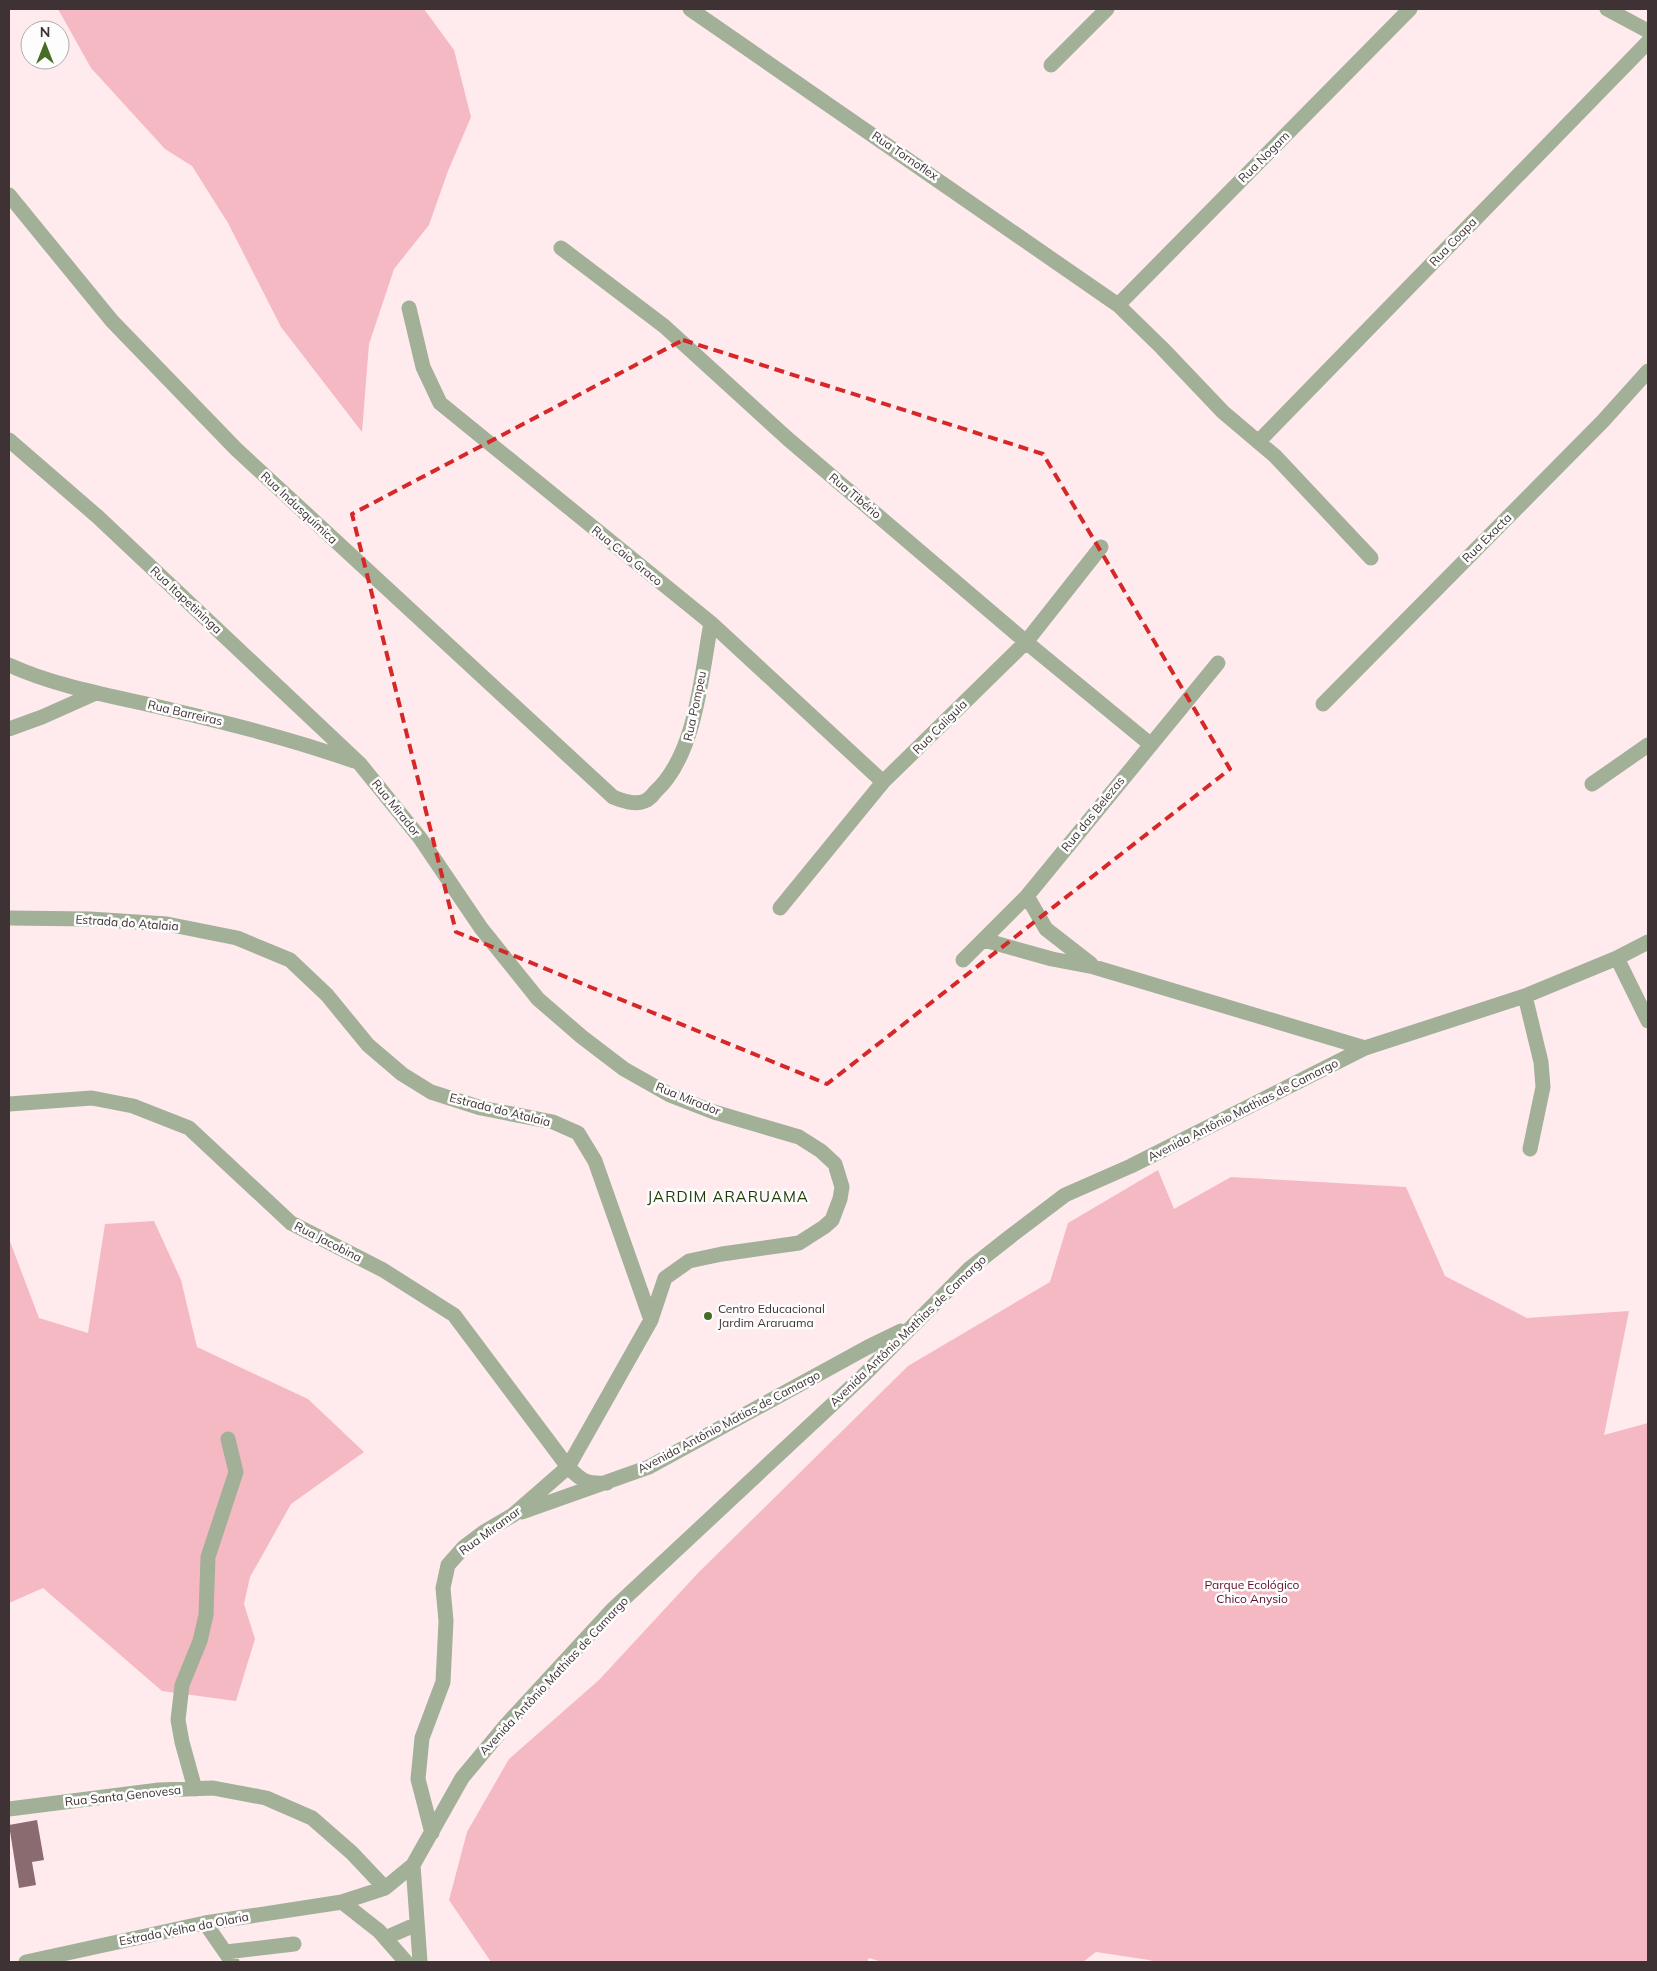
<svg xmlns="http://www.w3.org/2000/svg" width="1657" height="1971" font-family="Mulish,sans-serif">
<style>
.green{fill:#f5b9c3}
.building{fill:#8a6b70}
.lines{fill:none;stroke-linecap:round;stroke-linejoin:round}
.minor{stroke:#a2b098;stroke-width:15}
.marked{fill:none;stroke:#d62828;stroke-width:4;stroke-dasharray:10 6;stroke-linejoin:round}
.poi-dot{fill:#476c26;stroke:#fdfdfd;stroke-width:2}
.labels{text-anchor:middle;stroke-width:5;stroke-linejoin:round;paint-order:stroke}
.street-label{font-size:12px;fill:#3f3234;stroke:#fdfdfd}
.poi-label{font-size:12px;fill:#3f3234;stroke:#fdfdfd;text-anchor:start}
.park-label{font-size:12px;fill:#5d0e28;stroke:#fdfdfd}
.quarter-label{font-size:15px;letter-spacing:1px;fill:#213a08;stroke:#fdfdfd}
</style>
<rect width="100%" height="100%" fill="#ffeaed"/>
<path class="green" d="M58 9H424L454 50 471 117 448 171 429 225 394 269 369 344 362 432 281 327 228 223 192 166 165 149 91 68Z
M1158 1170 1174 1209 1231 1177 1406 1187 1445 1276 1527 1318 1629 1311 1604 1435 1648 1423V1962H1155L1149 1960 1096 1952 1083 1962H882L869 1958 867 1962H491L449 1900 467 1832 509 1759 599 1680 698 1573 908 1366 1050 1282 1068 1223Z
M154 1221 181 1280 197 1347 308 1399 364 1452 291 1504 250 1577 244 1604 255 1639 236 1701 162 1691 43 1588 9 1603V1239L39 1318 88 1333 105 1224Z"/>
<path class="building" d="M37 1820 44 1860 32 1862 36 1885 19 1888 9 1825Z"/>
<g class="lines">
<path class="minor" d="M690 9 1118 305 1162 348 1223 412 1275 456 1371 558
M1607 9 1648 31
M1051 65 1107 9
M9 195 112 321 236 449 613 797C624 801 636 806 647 800 650 798 653 795 655 792 696 755 701 676 711 623
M561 248 664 326 788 439 1026 642 1150 744
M1118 305 1410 9
M409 308 423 367 440 403 711 623 883 782
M9 440 98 517 360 764 420 838 481 928 538 999 582 1037 624 1069 670 1095 714 1112 799 1137 821 1151 835 1164 842 1187 840 1199 832 1220 824 1227 799 1243 722 1254 689 1261 665 1278 651 1320 568 1467 513 1515 484 1532 464 1547 448 1565 443 1588 446 1621 443 1682 422 1738 418 1779 432 1833
M1258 442 1648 42
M9 665C55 686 107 695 155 706 223 722 289 738 354 761
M1323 704 1603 421 1648 371
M9 729 42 717 96 693
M1592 784 1648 745
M1027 896 1046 929 1091 964
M780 908 883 782 1026 642 1101 547
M9 918 90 919 167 924 237 938 290 960 327 995 368 1045 402 1074 431 1092 481 1108 553 1122 578 1133 595 1161 651 1320
M984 940 1052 959 1094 967 1365 1048
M1617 958 1648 1021
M963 960 1027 896 1218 663
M1525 996 1541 1062 1543 1087 1530 1149
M9 1104 92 1098 133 1106 189 1128 291 1223 383 1270 454 1315 568 1467C583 1482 586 1484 607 1483
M522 1512 649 1467 868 1347 901 1331
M195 1789 182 1742 178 1720 182 1685 200 1641 206 1615 208 1557 236 1472 228 1439
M9 1809 159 1790 213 1788 266 1798 312 1818 352 1853 385 1888
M413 1865 420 1962
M342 1902 379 1931 406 1962
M205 1923 232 1962
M385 1938 417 1924
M226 1952 294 1944
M26 1962 205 1923 342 1902 385 1888 413 1865 462 1778 506 1725 612 1610 864 1375 969 1269 1011 1236 1065 1195 1131 1166 1365 1048 1525 996 1617 958 1648 942"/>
</g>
<path class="marked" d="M683 340 1043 454 1230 769 827 1084 456 932 352 514Z"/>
<circle class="poi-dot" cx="708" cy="1316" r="5"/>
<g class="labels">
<g class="street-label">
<text transform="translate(905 156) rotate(34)" y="4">Rua Tornoflex</text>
<text transform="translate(1264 157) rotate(-45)" y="4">Rua Nogam</text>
<text transform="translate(1453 242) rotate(-46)" y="4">Rua Coapa</text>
<text transform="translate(855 496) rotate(40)" y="4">Rua Tibério</text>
<text transform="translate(299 508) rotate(43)" y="4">Rua Indusquímica</text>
<text transform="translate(1487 538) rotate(-45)" y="4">Rua Exacta</text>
<text transform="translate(627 556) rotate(39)" y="4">Rua Caio Graco</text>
<text transform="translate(186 600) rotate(43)" y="4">Rua Itapetininga</text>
<text transform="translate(695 706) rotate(-78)" y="4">Rua Pompeu</text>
<text transform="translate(185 713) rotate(13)" y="4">Rua Barreiras</text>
<text transform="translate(940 727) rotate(-45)" y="4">Rua Caligula</text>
<text transform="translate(396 808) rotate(51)" y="4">Rua Mirador</text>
<text transform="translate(1093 814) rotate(-51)" y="4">Rua das Belezas</text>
<text transform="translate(127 923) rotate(4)" y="4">Estrada do Atalaia</text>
<text transform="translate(688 1099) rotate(22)" y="4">Rua Mirador</text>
<text transform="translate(500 1110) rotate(14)" y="4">Estrada do Atalaia</text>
<text transform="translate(1243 1110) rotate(-27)" y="4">Avenida Antônio Mathias de Camargo</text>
<text transform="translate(328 1242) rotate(27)" y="4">Rua Jacobina</text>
<text transform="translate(908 1331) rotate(-44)" y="4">Avenida Antônio Mathias de Camargo</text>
<text transform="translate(729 1422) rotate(-28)" y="4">Avenida Antônio Matias de Camargo</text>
<text transform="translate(490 1531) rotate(-36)" y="4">Rua Miramar</text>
<text transform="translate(554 1676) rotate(-47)" y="4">Avenida Antônio Mathias de Camargo</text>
<text transform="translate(123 1796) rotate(-6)" y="4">Rua Santa Genovesa</text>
<text transform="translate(184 1929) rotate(-11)" y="4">Estrada Velha da Olaria</text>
</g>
<g class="poi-label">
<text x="718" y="1313">Centro Educacional<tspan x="718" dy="14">Jardim Araruama</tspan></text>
</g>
<g class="park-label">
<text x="1252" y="1589">Parque Ecológico<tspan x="1252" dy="14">Chico Anysio</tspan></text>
</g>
<g class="quarter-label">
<text x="728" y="1202">JARDIM ARARUAMA</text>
</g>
</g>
<rect width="1657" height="1971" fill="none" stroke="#3f3234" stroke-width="20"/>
<g transform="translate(45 45)"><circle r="24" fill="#fdfdfd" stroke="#b1acad"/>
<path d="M0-4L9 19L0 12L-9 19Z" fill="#476c26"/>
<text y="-8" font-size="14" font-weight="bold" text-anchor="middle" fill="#3f3234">N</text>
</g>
</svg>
